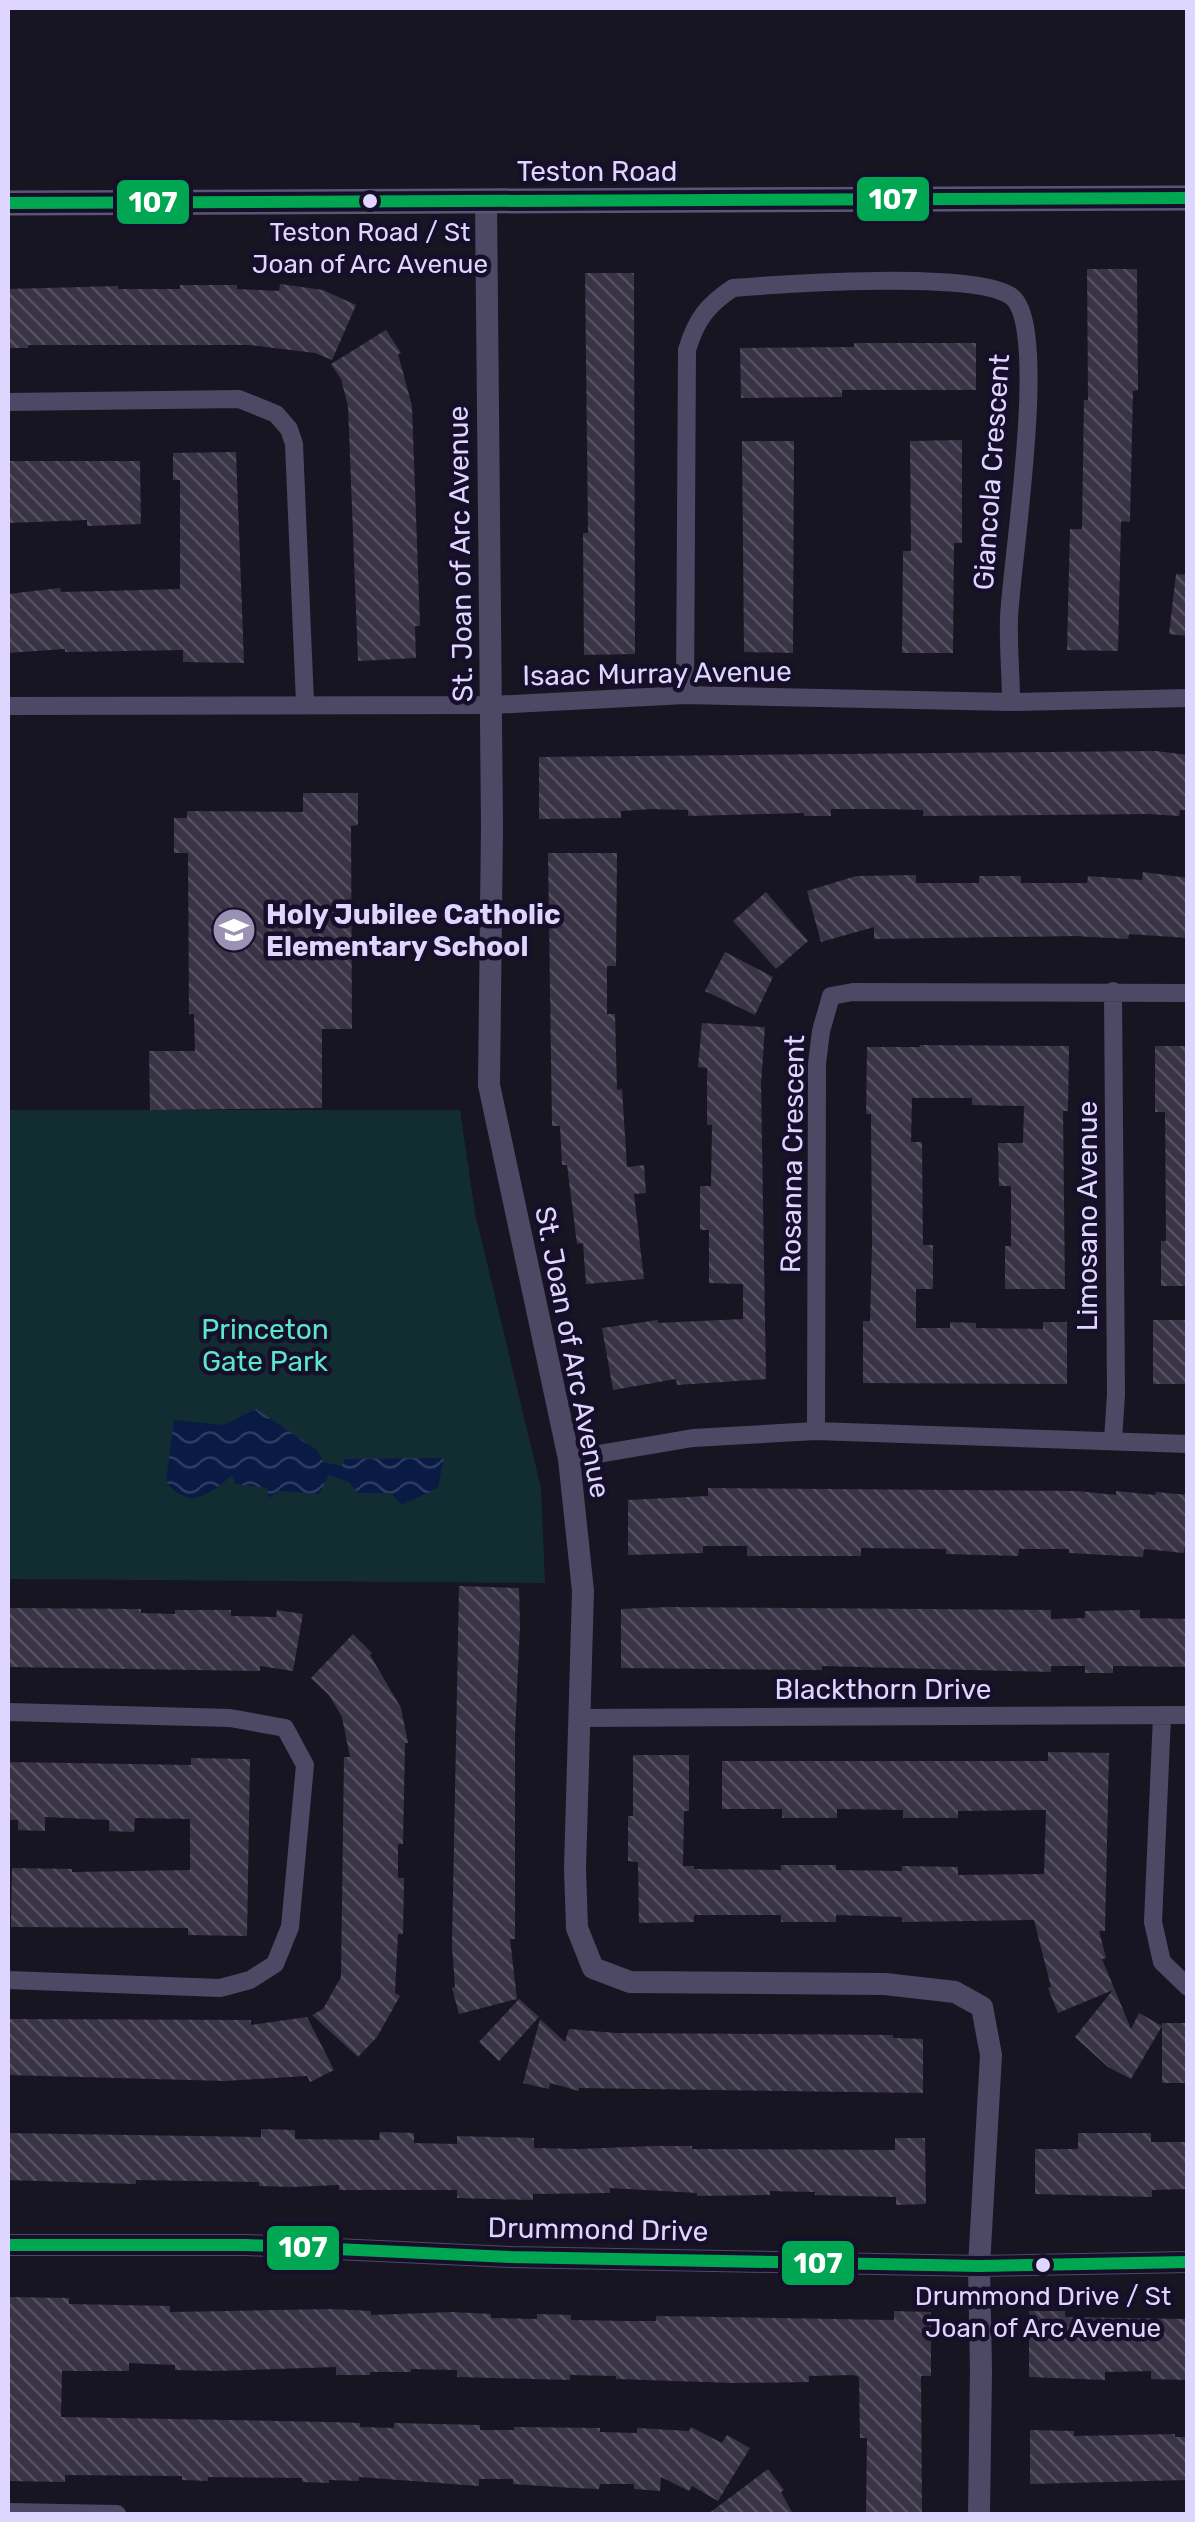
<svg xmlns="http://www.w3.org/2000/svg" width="1195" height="2522" font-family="Rubik,sans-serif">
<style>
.green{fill:#122d31}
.water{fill:url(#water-waves)}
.building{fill:url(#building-back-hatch)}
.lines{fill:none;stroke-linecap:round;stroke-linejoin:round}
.minor{stroke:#4d4964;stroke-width:18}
.tertiary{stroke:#4d4964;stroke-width:22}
.secondary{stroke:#5b5676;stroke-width:25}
.bus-1-casing{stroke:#150f29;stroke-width:20}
.bus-1{stroke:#00a651;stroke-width:12}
.bus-dot{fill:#ded6ff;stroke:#150f29;stroke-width:4}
.labels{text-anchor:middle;stroke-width:9;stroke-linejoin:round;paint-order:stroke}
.bus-label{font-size:26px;fill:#ded6ff;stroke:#150f29}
.street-label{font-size:28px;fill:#ded6ff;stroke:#150f29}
.poi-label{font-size:28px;font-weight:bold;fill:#ded6ff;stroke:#150f29;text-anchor:start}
.park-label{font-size:28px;fill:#5be6cf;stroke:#150f29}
.line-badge{stroke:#150f29;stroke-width:4}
.badge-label{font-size:28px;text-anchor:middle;font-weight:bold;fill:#fff}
</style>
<defs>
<pattern id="water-waves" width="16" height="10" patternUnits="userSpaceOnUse" patternTransform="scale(2.5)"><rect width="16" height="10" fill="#091a45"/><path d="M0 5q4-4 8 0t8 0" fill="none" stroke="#2c3b61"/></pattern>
<pattern id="building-back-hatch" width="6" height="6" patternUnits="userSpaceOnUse" patternTransform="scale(2.5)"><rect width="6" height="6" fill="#383345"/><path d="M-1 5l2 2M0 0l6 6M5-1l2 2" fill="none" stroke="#545061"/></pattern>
</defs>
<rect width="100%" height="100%" fill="#181523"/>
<path class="green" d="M8 1110H460L475 1213 541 1488 545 1583 8 1579Z"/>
<path class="water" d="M256 1409 318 1451 323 1462 342 1466 345 1459 444 1458 438 1488 402 1505 391 1493H358L349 1482 329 1475 319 1494 279 1491 269 1498 267 1488 236 1484 232 1475C211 1494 188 1512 166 1481L174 1420 224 1425Z"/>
<path class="building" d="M1087 269H1137L1138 390 1133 391 1130 522 1121 521 1118 651 1067 650 1070 529H1082L1084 400H1088Z
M585 273H634L635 654 584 655 583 533H588Z
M280 284 323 290 356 305 332 360 315 353 249 345H28V348H8V289L118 286V289H180V285H237V289L279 291Z
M386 330 401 353 398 354 412 406 420 626H415L416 658 358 661 348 406 341 379 331 364Z
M854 343H976V390H842V397L741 398 740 348 854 347Z
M962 440V543H954L953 653H902L903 551H911L910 441Z
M742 441H794L793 653 744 652Z
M236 452 244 663 183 662V650L65 652V649L8 653V594L60 588 61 592 180 589V480H173V453Z
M8 461H140L141 524 87 526V520L8 523Z
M1176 574 1188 575V636L1169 634Z
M1156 751 1188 755V810H1180L1179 816 1148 814 923 816V810L886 809H831V816H804V813L688 816V810L652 809 621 811V818L539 819V757Z
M303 793H358V825L351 826 352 1029H322V1108L150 1110 149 1051H195L194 1014H189L188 853H174V818H187V811L303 812Z
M548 853H617L616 966H607V1014H615L617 1090 622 1089 627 1167 644 1165 646 1193 634 1194 644 1279 586 1284 583 1243 577 1244 567 1165H562L560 1126H552Z
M1143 872 1188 878V938L1129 934 1128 939 1075 936 874 939V927L821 942 807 891 856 876 916 875V883H979V876H1021V883H1087L1088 876 1142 880Z
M766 892 808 941 776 969 733 921Z
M725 952 773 977 755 1015 705 991Z
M702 1023 765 1027 761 1085 766 1379 677 1385 676 1379 613 1390 602 1328 658 1320V1323L743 1319V1284L709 1283V1230H700V1186H711L712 1125H707V1068L698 1067Z
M920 1045 1069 1046 1068 1111H1063L1065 1289H1005V1246H1011V1186H999L998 1143H1023L1024 1106 972 1105V1098H912L911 1142H922L923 1245H933V1289H916V1328H950V1322L976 1323V1328L1043 1329V1322H1067V1384L863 1383V1321H870L872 1245 871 1114H866L867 1047H920Z
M1155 1046H1186L1188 1286H1161V1241H1166L1165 1112H1155Z
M1153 1320H1188V1384H1153Z
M708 1488 1077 1491 1116 1495V1491L1155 1495 1156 1492 1188 1495V1521L1184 1553 1144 1549 1143 1557 1069 1553V1549H1019L1018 1556 946 1554V1549L861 1548V1556H747V1546H703V1553L628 1555V1500L708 1496Z
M459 1586 519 1588 520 1626 515 1733V1939H510L517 1999 459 2014 452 1988 455 1987 452 1946Z
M669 1607 1051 1610V1619L1085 1618V1611L1140 1610V1618L1188 1619V1667L1113 1666V1673H1085V1666H1051V1672L822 1666V1670L621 1668V1609Z
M8 1608 141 1609V1613L175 1614V1610H231V1616L276 1617 277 1610 303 1614 293 1671 260 1666V1671L8 1667Z
M353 1634 372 1653 370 1655 401 1708 408 1743H405L403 1844H398V1878H404L403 1934H398L395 1993 400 1996 377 2037 358 2057 312 2015 323 2009 341 1977 344 1757H350L342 1717 329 1695 311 1678Z
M1048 1752 1109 1753 1105 1931H1099L1106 1958 1102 1959 1131 2029 1139 2013 1162 2026 1131 2079 1108 2067 1075 2037 1113 1990 1058 2013 1048 1988 1051 1987 1034 1920 902 1922V1917L836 1915V1922H781V1915H694V1922L639 1923 638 1862 628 1861V1816H633V1755H689V1811H684L683 1866H694V1869L781 1870V1865H836V1870L902 1871V1866L958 1867V1875L1044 1874 1046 1810 958 1811V1818H903V1810L837 1809V1818H782V1809H722V1761H1048Z
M191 1758 250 1759 247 1936 188 1935V1928L11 1927 12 1868 72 1869V1872L190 1870V1819L135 1818 134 1832 109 1831V1820L45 1817V1831L18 1830V1820H8V1762L191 1765Z
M519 1999 539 2017 499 2061 479 2042Z
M307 2017 334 2070 310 2082 307 2076 225 2081 8 2075V2019L251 2020V2025Z
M540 2019 565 2042 569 2029 616 2033 893 2035V2038L923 2039V2093L579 2088V2091L550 2083 549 2089 523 2083Z
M1162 2023H1188V2083H1162Z
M261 2129 295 2130V2139L379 2140 380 2132 414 2133V2143L457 2144V2136L534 2138V2148L578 2149 657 2146H692V2149L895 2150V2138H925L926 2204 896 2205V2197L815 2195V2192L770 2191V2195L697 2196V2193L610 2188V2193L533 2194V2200L457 2198V2190H339V2185L293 2187 259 2186V2182L136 2180V2184L8 2180V2133L261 2137Z
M1078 2133H1151V2142H1188V2189L1152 2190V2197L1035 2194V2149H1078Z
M8 2297 69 2298V2304L170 2306V2312L331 2309 371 2311V2315L452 2312 491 2314V2318L537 2319V2314L571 2315V2320L627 2321H656V2316L894 2320V2311L931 2312V2376H921L922 2514H866L867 2438H860L859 2377 853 2375 809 2376V2382L735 2383 616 2379V2376L570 2375V2380L457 2377V2370L411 2369V2372H370V2375H336V2367L215 2371 175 2370V2365L129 2363V2371H62L61 2417 330 2422 360 2423V2427L394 2428V2423L480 2425V2430H514V2427L600 2428V2432L637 2433V2428L689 2431 691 2427 722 2443 727 2435 750 2448 718 2501 692 2486 689 2491 661 2477 660 2491 634 2489V2484H600L599 2489 573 2488 513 2484V2479H479V2486L359 2477V2481L329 2480V2483L302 2482V2478L208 2477V2481L182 2480V2476L65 2475V2482L8 2481Z
M1029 2311H1065V2317L1186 2319V2380L1151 2379V2371L1105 2372V2380L1029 2377Z
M1030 2430 1074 2431V2436L1175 2434V2437H1188V2480L1030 2484Z
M768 2469 784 2490 781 2492 793 2514H708Z"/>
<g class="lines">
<path class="minor" d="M8 402 239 399 276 414 289 429 294 444 305 703
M685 695 687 350C696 320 707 305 733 288 782 284 978 270 1012 297 1050 327 1011 564 1009 618 1008 646 1011 674 1011 702
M8 706 492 705 685 695 1011 702 1188 698
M816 1431 817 1064 821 1031 831 996 853 992 1188 993
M1113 1440 1116 1394 1113 991
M569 1459 693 1438 816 1431 1188 1444
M8 1712 230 1718 285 1728 305 1765 290 1927 275 1964 250 1980 220 1988 8 1980
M1162 1716 1153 1922 1162 1962 1188 1987
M579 1718 1188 1715
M8 2512 117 2514"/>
<path class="tertiary" d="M486 202 492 826 489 1085 569 1459 583 1591 575 1869 577 1928 593 1968 630 1982 885 1984 955 1992 982 2007 991 2055 979 2266 981 2370 979 2514
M8 2245H247L510 2257 979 2266 1188 2262"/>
<path class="secondary" d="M8 203 1188 198"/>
<defs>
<path id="bus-1" d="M8 203 1188 198
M8 2245H247L510 2257 979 2266 1188 2262"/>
</defs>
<use href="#bus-1" class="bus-1-casing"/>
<use href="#bus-1" class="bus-1"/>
</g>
<defs>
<symbol id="school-disc" viewBox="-11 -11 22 22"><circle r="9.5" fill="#9992b2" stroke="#150f29"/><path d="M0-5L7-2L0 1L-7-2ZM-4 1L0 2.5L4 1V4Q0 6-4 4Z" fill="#fff"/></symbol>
</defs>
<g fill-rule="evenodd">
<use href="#school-disc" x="209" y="905" width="50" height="50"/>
</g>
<g class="bus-dot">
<circle cx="370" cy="201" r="9"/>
<circle cx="1043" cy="2265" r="9"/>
</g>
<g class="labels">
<g class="bus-label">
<text x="370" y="241">Teston Road / St<tspan x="370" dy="32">Joan of Arc Avenue</tspan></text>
<text x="1043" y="2305">Drummond Drive / St<tspan x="1043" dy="32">Joan of Arc Avenue</tspan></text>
</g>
<g class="street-label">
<text x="597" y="181">Teston Road</text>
<text transform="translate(991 472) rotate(-86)" y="10">Giancola Crescent</text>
<text transform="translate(460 554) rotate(-91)" y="10">St. Joan of Arc Avenue</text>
<text transform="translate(657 673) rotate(-1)" y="10">Isaac Murray Avenue</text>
<text transform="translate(792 1154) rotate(-89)" y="10">Rosanna Crescent</text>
<text transform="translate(1087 1216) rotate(-90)" y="10">Limosano Avenue</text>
<text transform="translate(573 1352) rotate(79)" y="10">St. Joan of Arc Avenue</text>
<text x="883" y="1699">Blackthorn Drive</text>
<text transform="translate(598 2229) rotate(1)" y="10">Drummond Drive</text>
</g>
<g class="poi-label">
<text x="266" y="924">Holy Jubilee Catholic<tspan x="266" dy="32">Elementary School</tspan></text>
</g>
<g class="park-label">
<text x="265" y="1339">Princeton<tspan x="265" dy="32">Gate Park</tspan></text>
</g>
</g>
<g class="line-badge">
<rect x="855" y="175" width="76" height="48" rx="10" fill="#00a651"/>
<rect x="115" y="178" width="76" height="48" rx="10" fill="#00a651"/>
<rect x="265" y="2224" width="76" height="48" rx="10" fill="#00a651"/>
<rect x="780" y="2239" width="76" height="48" rx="10" fill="#00a651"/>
</g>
<g class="badge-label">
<text x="893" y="209">107</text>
<text x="153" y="212">107</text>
<text x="303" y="2257">107</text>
<text x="818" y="2273">107</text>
</g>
<rect width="1195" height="2522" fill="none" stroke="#ded6ff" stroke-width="20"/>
</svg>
